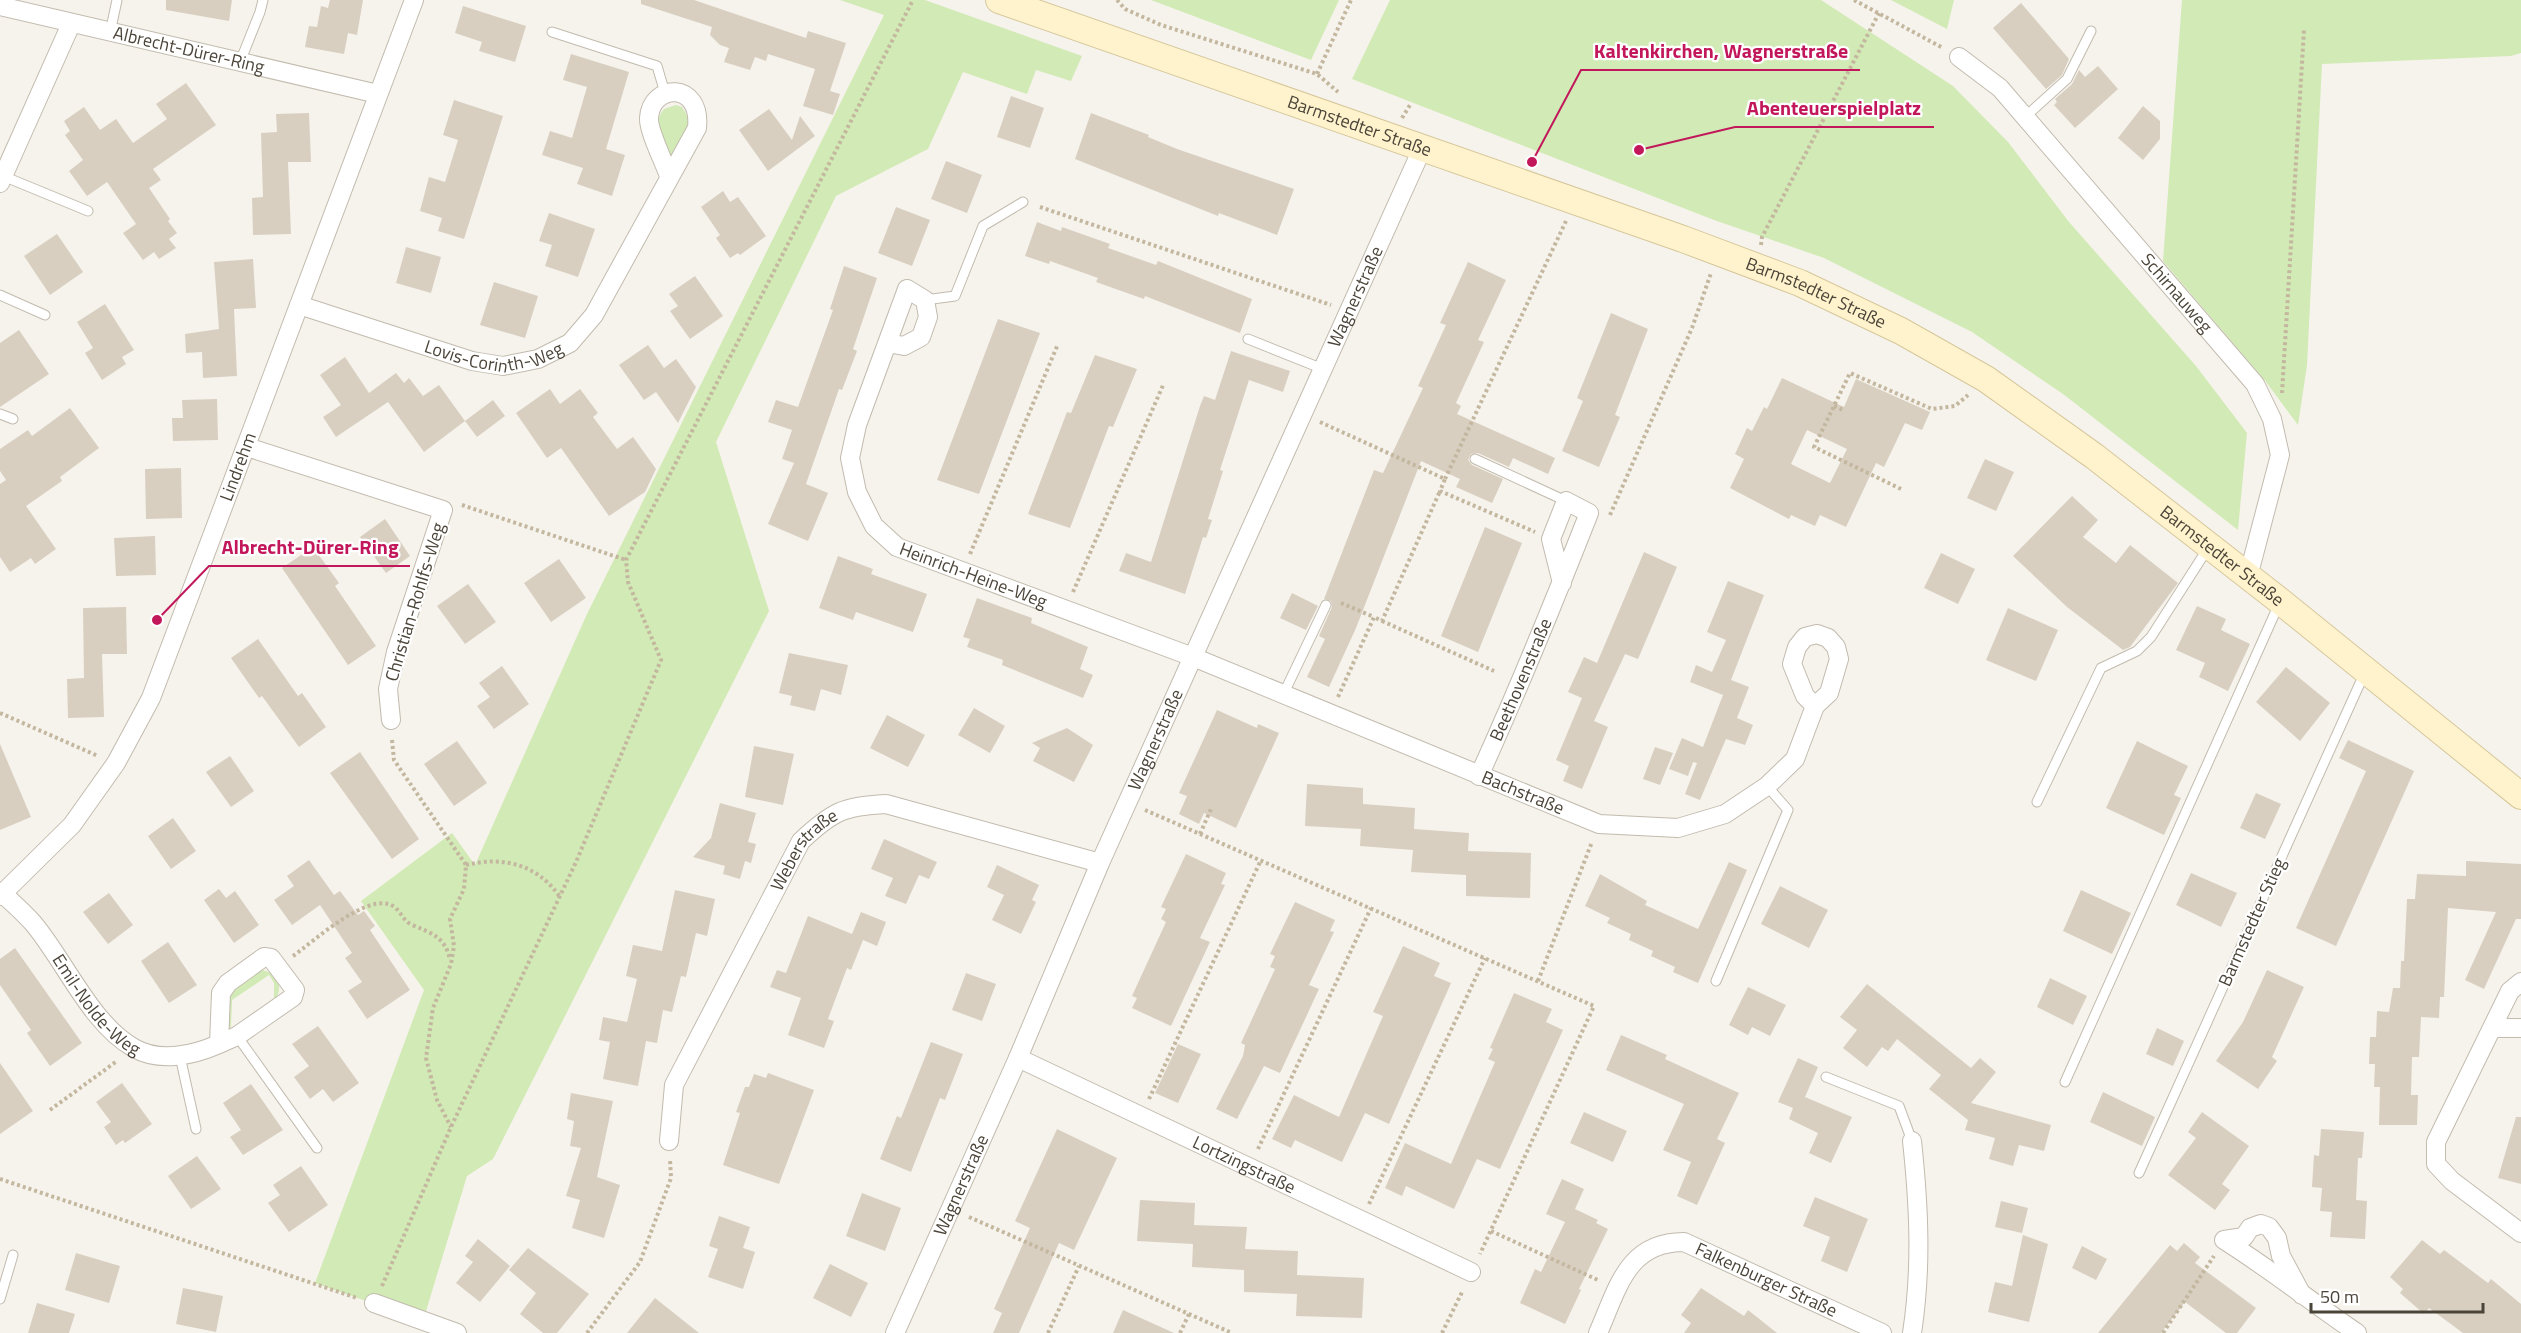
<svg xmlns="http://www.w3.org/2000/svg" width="2521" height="1333" font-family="'Titillium Web',sans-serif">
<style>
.green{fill:#d2eab5}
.building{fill:#d8cfc1;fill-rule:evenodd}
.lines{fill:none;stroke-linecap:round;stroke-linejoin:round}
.service-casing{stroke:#c2bbae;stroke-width:11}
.minor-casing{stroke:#c2bbae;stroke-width:20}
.secondary-casing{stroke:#d6c79b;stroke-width:28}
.path{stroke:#c4b79f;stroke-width:4;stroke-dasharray:3 3;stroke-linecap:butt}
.service{stroke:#fff;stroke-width:9}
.minor{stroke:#fff;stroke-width:18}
.secondary{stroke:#fff3cd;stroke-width:26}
.labels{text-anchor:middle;stroke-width:4.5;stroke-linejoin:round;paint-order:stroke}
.street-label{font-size:18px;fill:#4b4439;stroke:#fff}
.leader{fill:none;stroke:#c2185b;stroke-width:2}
.callout-dot{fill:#c2185b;stroke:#fff;stroke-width:2}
.callout-label{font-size:20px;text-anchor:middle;font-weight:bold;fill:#c2185b;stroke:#fff;stroke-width:4.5;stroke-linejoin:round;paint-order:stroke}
</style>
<rect width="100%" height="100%" fill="#f6f3ec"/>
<path class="green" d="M840 0H925L1082 56 1071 81 1036 70 1027 94 963 72 928 149 836 196 716 442 769 611 493 1159 467 1176 423 1321 315 1283 424 990 361 901 452 833 475 865 587 614 884 15Z
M1151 0H1339L1311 60Z
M1390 0H1821L1953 86 2008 142 2069 222 2196 366 2247 433 2238 530 2063 394 1972 332 1824 258 1714 220 1352 79Z
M1891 0H1954L1947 29Z
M2182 0H2521V53L2511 56 2322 64 2307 365 2298 425 2266 382 2163 261Z
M676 105 682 107 689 119 687 130 670 158 657 119 664 109Z
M263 970 276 975C280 985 281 992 274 1001V983L269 975 232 1000 231 1027 226 1030C228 998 227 981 263 970Z"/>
<path class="building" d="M166 0H232L229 21 166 10Z
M330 0H363L357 35 348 33 344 54 305 47 309 26 317 27 321 6 328 8Z
M641 0H694L806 38 808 31 846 43 830 91 840 94 833 115 803 106 815 69 768 54 766 61 755 57 750 70 724 62 729 48 720 45 710 35 712 27 641 4Z
M2021 3 2069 59 2062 75 2046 89 1993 28Z
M463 6 526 26 515 62 479 51 482 42 455 33Z
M571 54 629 72 606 149 625 155 612 196 577 184 583 168 542 155 550 131 572 138 587 87 563 80Z
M2098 66 2118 89 2075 128 2054 105 2057 102 2055 99 2072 84 2079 70 2085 77Z
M186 83 216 125 153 169 161 180 149 188 170 219 168 221 177 233 169 239 176 248 159 259 154 252 143 260 123 233 136 224 107 182 87 196 69 171 83 160 65 135 70 131 64 121 84 107 100 130 116 119 133 143 167 119 156 104Z
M1011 96 1044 108 1030 148 997 137Z
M454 100 503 116 464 239 438 231 442 218 420 211 429 177 445 182 458 140 443 135Z
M2143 106 2160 121V139L2143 160 2118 138Z
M769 109 792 140 800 116 815 136 768 171 739 130Z
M309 113 311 162H288L291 234 253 235 252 198 263 197 261 133 277 132 276 114Z
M1091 113 1149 135 1148 137 1177 149 1294 189 1277 235 1219 213 1218 216 1075 159Z
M946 161 982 175 967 213 931 199Z
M723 191 730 202 738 197 766 236 740 255 738 253 730 258 716 238 720 235 701 207Z
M896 207 930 220 912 266 878 253Z
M549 213 595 229 578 277 545 266 552 245 539 241Z
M1037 222 1061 231 1062 227 1110 244 1108 248 1156 265 1158 261 1252 299 1240 333 1145 296 1144 299 1096 282 1098 278 1050 261 1049 264 1025 256Z
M57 234 83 272 50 295 24 256Z
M406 247 441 257 431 293 396 283Z
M253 259 256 308 234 309 237 376 203 378 202 352 186 353 185 334 219 329 214 262Z
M1468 262 1506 280 1478 340 1484 342 1456 403 1461 406 1457 414 1555 458 1548 474 1513 458 1509 467 1478 453 1471 454 1468 460 1472 465 1503 479 1492 503 1456 487 1460 479 1421 461 1356 628 1329 687 1307 677 1325 639 1319 636 1332 607 1331 601 1324 599 1374 470 1383 473 1423 388 1418 386 1446 325 1440 323Z
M844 266 877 278 853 349 857 351 842 390 839 389 806 484 828 493 808 541 768 524 794 463 782 459 792 430 768 422 776 400 798 407 833 310 830 309Z
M695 276 723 316 690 339 670 311 678 306 669 294Z
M494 282 538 296 525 338 480 325Z
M105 304 134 350 122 357 126 364 102 380 85 353 93 348 77 322Z
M1611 313 1648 329 1615 415 1620 417 1599 467 1562 451 1583 401 1577 398Z
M998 319 1040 333 979 494 937 480Z
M19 330 49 374 0 407V343Z
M648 345 664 368 676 359 696 387 678 423 656 392 644 400 619 365Z
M1231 351 1290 371 1283 392 1249 380 1220 470 1223 471 1208 519 1212 520 1206 538 1203 537 1185 594 1119 571 1126 553 1151 562 1200 406 1204 396 1215 400Z
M1095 355 1137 369 1113 427 1109 426 1070 528 1028 514 1067 412 1071 413Z
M345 357 369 393 396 373 404 383 409 378 423 396 439 385 465 421 424 452 388 402 336 437 323 417 341 405 320 375Z
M1782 378 1844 407 1856 379 1930 412 1922 430 1905 423 1884 467 1876 463 1846 527 1820 515 1815 526 1791 515 1789 519 1730 488 1744 459 1735 454 1747 428 1752 431 1764 407 1767 409ZM1807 430 1847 449 1830 483 1791 464Z
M550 389 560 404 580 389 598 413 593 417 617 449 633 437 656 469 645 492 609 516 561 448 547 458 516 413Z
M217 399 218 440 173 441 172 418H183L182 400Z
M493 400 505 416 477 437 465 421Z
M70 408 99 448 60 477 62 481 26 506 56 549 35 564 31 558 10 572 0 557V484L6 480 0 471V449L28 430 32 436Z
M1985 459 2014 472 1996 511 1967 498Z
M181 468 182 518 146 519 145 469Z
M2072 496 2098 520 2083 537 2116 563 2130 545 2178 583 2130 647 2123 650 2067 607 2013 556Z
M385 519 410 556 386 573 360 537Z
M1485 527 1522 543 1478 652 1441 636Z
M155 536 156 575 116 576 114 538Z
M313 547 339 583 335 586 376 646 348 665 282 568Z
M1644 552 1677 567 1638 659 1625 654 1594 721 1608 727 1582 789 1563 781 1569 766 1556 760 1582 698 1568 692 1584 657 1597 663Z
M1941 553 1975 569 1958 604 1924 588Z
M838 556 873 569 871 574 927 594 913 632 856 612 853 620 819 608Z
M559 559 586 598 551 622 524 583Z
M1728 581 1764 595 1731 680 1749 687 1737 718 1753 725 1745 745 1726 739 1700 800 1685 794 1697 763 1693 762 1688 776 1669 769 1682 738 1703 747 1723 695 1690 682 1696 665 1712 672 1726 640 1707 632Z
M468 584 496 622 465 644 437 606Z
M1292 593 1318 606 1306 630 1280 618Z
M977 598 1032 618 1031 623 1088 647 1080 669 1093 675 1083 698 1002 665 1003 660 967 647 970 639 963 637Z
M2197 606 2226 619 2221 630 2250 644 2228 691 2199 677 2205 663 2176 650Z
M126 607 127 654H102L104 717 68 718 67 679 84 678 83 608Z
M2008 608 2058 630 2036 681 1986 660Z
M258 639 298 696 302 693 326 727 299 747 262 696 259 698 231 658Z
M789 653 848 665 841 695 821 689 815 711 790 705 792 696 779 693Z
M502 666 529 704 494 729 477 706 490 697 479 683Z
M2286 667 2330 703 2300 741 2256 702Z
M974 708 1005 726 990 753 958 735Z
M1217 710 1257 728 1258 724 1279 733 1236 828 1204 813 1199 824 1179 814 1187 796 1179 793Z
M887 715 925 735 908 767 870 748Z
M1067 728 1093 745 1074 782 1033 761 1040 748 1032 743Z
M2348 740 2414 771 2336 946 2296 928 2366 771 2339 758Z
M457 741 487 783 454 806 424 764Z
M2137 741 2188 766 2174 795 2181 798 2164 835 2106 808Z
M0 744 31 817 0 830Z
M754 746 794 754 783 805 745 797Z
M1655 747 1673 753 1660 785 1643 779Z
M360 752 419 839 392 859 330 773Z
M230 756 254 791 231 807 206 772Z
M1307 784 1363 788V804L1415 808 1414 829 1469 833 1468 851 1531 853 1530 898 1466 896V875L1411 872 1413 850 1360 846 1361 829 1305 826Z
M2256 793 2281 804 2265 839 2240 828Z
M720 803 756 813 748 842 756 844 751 863 745 861 740 879 723 874 725 866 693 857 711 838Z
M173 818 196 851 171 869 148 836Z
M884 839 937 862 929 879 919 875 906 904 885 896 893 878 871 869Z
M1186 854 1226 873 1221 884 1225 885 1200 938 1210 942 1171 1026 1132 1008 1137 998 1132 996 1166 922 1161 919 1166 909 1161 907Z
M309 860 334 895 340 891 358 915 364 911 375 926 370 930 410 990 367 1019 348 991 362 982 345 958 352 953 320 905 292 925 274 900 294 886 287 876Z
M2466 861 2521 864V919H2516L2484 989 2465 980 2496 912 2448 908 2444 997H2440L2439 1018 2421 1017 2419 1057H2412L2411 1095H2418L2417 1125H2379L2380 1087H2374L2375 1064H2369L2370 1037H2376L2377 1011 2389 1012 2393 988H2400L2401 961H2404L2407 899H2415L2417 874 2466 876Z
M1729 862 1747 870 1698 983 1673 972 1675 967 1651 956 1653 951 1629 940 1631 934 1607 923 1610 918 1585 906 1600 874 1647 901 1645 905 1698 929Z
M997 865 1039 885 1032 900 1036 902 1021 934 992 920 1004 895 987 887Z
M2191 873 2237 893 2221 927 2176 905Z
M1780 886 1828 910 1809 948 1761 924Z
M219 889 226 898 235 891 259 925 234 943 204 900Z
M675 890 715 899 707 936 696 933 686 977 681 976 672 1012 663 1010 657 1043 646 1041 638 1086 603 1079 610 1042 599 1040 603 1017 627 1022 637 979 626 976 633 945 662 951Z
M2081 890 2131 913 2112 954 2063 931Z
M109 893 133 925 108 944 83 912Z
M1295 902 1335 920 1330 931 1334 932 1309 985 1319 989 1280 1073 1264 1066 1237 1119 1216 1109 1243 1056 1245 1045 1241 1043 1275 969 1270 967 1275 956 1270 954Z
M861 912 886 922 877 946 863 940 851 970 847 968 828 1019 834 1021 824 1048 788 1035 801 998 770 987 777 970 786 973 808 916 852 934Z
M168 942 197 985 169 1003 141 961Z
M1403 946 1440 963 1434 976 1451 983 1389 1124 1365 1113 1342 1162 1295 1140 1291 1148 1272 1139 1294 1095 1339 1117 1383 1016 1373 1012Z
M15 948 82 1043 50 1066 27 1033 31 1030 0 985V959Z
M2267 970 2304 987 2272 1057 2277 1061 2258 1089 2216 1061 2243 1022Z
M966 973 996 984 982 1021 952 1010Z
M2050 978 2087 996 2073 1025 2037 1007Z
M1867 984 1971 1068 1980 1058 1996 1072 1971 1103 2051 1125 2044 1151 2019 1145 2013 1166 1989 1159 1995 1138 1965 1130 1968 1120 1929 1089 1941 1075 1897 1039 1888 1051 1882 1047 1867 1067 1843 1048 1857 1030 1840 1017Z
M1748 987 1786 1005 1770 1036 1752 1027 1748 1035 1729 1025Z
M1514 993 1552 1009 1546 1022 1563 1030 1500 1169 1477 1159 1454 1209 1406 1186 1402 1196 1385 1188 1405 1143 1451 1164 1495 1062 1488 1059 1493 1049 1490 1048Z
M318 1026 359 1083 333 1102 323 1089 310 1099 294 1077 309 1066 292 1044Z
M2157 1028 2184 1041 2173 1066 2146 1054Z
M1621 1035 1667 1055 1665 1059 1739 1093 1717 1139 1725 1143 1697 1205 1677 1196 1691 1162 1663 1150 1684 1104 1606 1070Z
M931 1042 963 1054 945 1100 940 1098 911 1172 880 1159 897 1116 901 1118Z
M1178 1044 1201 1054 1178 1103 1155 1093Z
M1798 1058 1818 1067 1805 1097 1852 1117 1831 1163 1809 1153 1818 1133 1789 1119 1793 1108 1778 1102Z
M0 1063 33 1111 0 1134Z
M768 1073 814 1090 779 1184 723 1165 740 1113 736 1112 745 1087H749L754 1074 766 1078Z
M122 1083 152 1124 125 1143 123 1140 116 1145 104 1127 111 1122 96 1102Z
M251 1084 283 1130 243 1155 230 1137 241 1130 223 1103Z
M2103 1092 2155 1117 2142 1146 2090 1122Z
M571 1093 613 1101 597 1177 620 1185 604 1238 572 1228 580 1200 566 1196 581 1148 570 1146 574 1121 567 1119Z
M1584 1112 1627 1131 1613 1162 1570 1143Z
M2202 1112 2249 1146 2222 1184 2230 1190 2215 1210 2168 1175 2196 1138 2188 1132Z
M2516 1117H2521V1184L2498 1178Z
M1057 1129 1117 1158 1074 1250 1059 1243 1019 1333H993L1002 1313 994 1309 1030 1228 1015 1221Z
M2321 1129 2364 1132 2362 1158H2358L2356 1200 2367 1201 2365 1239 2330 1237 2332 1212 2320 1211 2322 1188 2312 1187 2314 1155 2319 1156Z
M197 1156 221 1189 191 1209 168 1176Z
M301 1166 328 1205 289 1232 268 1203 280 1195 273 1185Z
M1562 1179 1584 1189 1575 1209 1598 1220 1596 1223 1608 1229 1579 1289 1581 1290 1565 1324 1520 1303 1535 1269 1541 1272 1565 1222 1546 1214Z
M862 1193 901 1208 885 1251 846 1236Z
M1815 1197 1868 1219 1847 1272 1821 1261 1830 1237 1803 1226Z
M1140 1200 1195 1203 1194 1225 1247 1227 1245 1249 1298 1251 1297 1275 1364 1278 1362 1318 1296 1316 1297 1294 1244 1292V1270L1192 1267 1193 1244 1137 1241Z
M2001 1201 2028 1208 2022 1233 1995 1227Z
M719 1216 750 1227 743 1248 755 1252 743 1289 708 1277 718 1249 709 1246Z
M2023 1235 2048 1244 2029 1322 1988 1312 1995 1282 2012 1286Z
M478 1239 510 1266 480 1302 456 1283 473 1262 465 1256Z
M2422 1240 2440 1254 2444 1250 2488 1283 2491 1279 2521 1304V1333H2463L2429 1308 2424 1314 2400 1293 2403 1289 2390 1277Z
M2184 1243 2200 1257 2195 1263 2256 1308 2237 1333H2226L2185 1302 2161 1333H2098L2170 1245 2177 1251Z
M2082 1246 2107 1259 2096 1280 2072 1268Z
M528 1248 589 1294 557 1333H543L520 1314 536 1293 509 1270Z
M76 1253 120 1266 109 1303 65 1290Z
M830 1264 868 1283 851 1317 813 1298Z
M183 1288 223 1296 216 1332 176 1324Z
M1701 1288 1744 1316 1748 1310 1777 1333H1684L1691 1323 1681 1315Z
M655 1298 699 1333H627Z
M37 1303 75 1314 69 1333H28Z
M1123 1310 1174 1333H1113Z"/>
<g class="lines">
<defs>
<path id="service" d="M552 32 657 66 665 93
M110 33 117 0
M240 62 260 12 263 0
M2025 117 2067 79 2091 31
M3 176 88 211
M0 295 45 315
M925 300 955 296 983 226 1023 202
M1248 339 1323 369
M0 414 13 419
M1475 459 1566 501
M1283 695 1326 605
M2037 802 2101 668 2137 651 2151 637 2208 548
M1716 981 1788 810 1767 786
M237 1036 317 1148
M180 1056 196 1129
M1826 1077 1899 1106 1912 1141
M2065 1082 2279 604
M2139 1173 2365 672
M0 1299 13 1255"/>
<g id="minor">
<path id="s1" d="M0 6 378 94"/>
<path id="s2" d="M1959 57 2000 88 2255 384 2272 419 2280 455 2248 577"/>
<path d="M0 183 71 24"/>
<path id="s3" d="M299 305 472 361 503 366 538 359 570 343 594 315 697 128C702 81 651 83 649 118 648 130 664 162 669 176"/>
<path id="s4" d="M888 343 904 346 921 337 928 317 925 300 907 289 857 425 850 458 857 492 874 526 897 547 1193 657 1599 824 1678 828 1725 814 1767 786 1795 759 1815 706 1829 693 1839 659 1836 647 1828 638 1817 634 1805 637 1797 647 1792 664 1805 696 1815 706"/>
<path d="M247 447 443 510 396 652 388 689 391 720"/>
<path id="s5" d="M1479 776C1518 690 1554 602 1589 513L1566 501 1551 539 1562 583"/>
<path id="s6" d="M3 894C13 903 24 913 33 923 65 961 91 1024 134 1048 160 1063 194 1055 219 1044L221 993 228 983 264 957 271 958 295 990 293 997 237 1036 219 1044"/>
<path id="s7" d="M0 896 72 825 116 763 151 698 414 0"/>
<path d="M2521 982 2510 991 2436 1142V1164L2452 1181 2521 1233"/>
<path d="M2493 1028H2521"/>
<path id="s8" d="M1018 1058 1471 1272"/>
<path id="s9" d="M669 1141 674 1085 801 841C832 812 843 806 886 804L1100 863"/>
<path d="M2302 1295 2281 1256 2277 1238 2269 1227 2261 1224 2250 1228 2244 1237 2224 1240C2270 1269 2313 1303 2357 1333"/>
<path d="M374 1303 457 1333"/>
<path id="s10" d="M895 1333 1018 1058 1100 863 1422 149"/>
<path id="s11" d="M1598 1333C1618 1288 1627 1242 1684 1242L1882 1333"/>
<path d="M1912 1333C1922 1268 1919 1206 1912 1141"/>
</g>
<g id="secondary">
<path id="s12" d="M999 0 1683 239 1800 283 1901 331 1986 379 2094 456 2280 601 2521 796"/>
</g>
</defs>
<use href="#service" class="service-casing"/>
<use href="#minor" class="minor-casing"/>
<use href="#secondary" class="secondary-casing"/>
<path class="path" d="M1117 0 1125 9 1161 25 1317 74 1338 92
M1854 0 1943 48
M1317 74 1351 0
M1402 118 1410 105
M1040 207 1331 305
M1761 245 1762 237 1879 13
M2282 393 2304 30
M1834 406 1843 410
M1320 422 1445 479 1440 491 1535 532
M1445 479 1566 221
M1901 489 1814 447 1850 373 1932 409 1955 406 1968 395
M462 505 626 560
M1610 515 1692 328 1711 273
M970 554 1058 344
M1073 592 1164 383
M1341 603 1374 617
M1382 621 1494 671
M1338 697 1374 617 1382 621 1440 491
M0 713 98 756
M392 740 394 760 466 865 464 889 450 919 454 946 451 964 433 1008 426 1058 437 1100 451 1127
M1145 810 1594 1006 1480 1254
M1200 834 1211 809
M466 865C503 856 537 864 560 897
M293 956C313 942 368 891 393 906 401 911 403 921 412 925 432 933 446 938 450 960
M1538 981 1592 842
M1149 1099 1261 860
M50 1110 117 1061
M1258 1149 1371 908
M0 1179 357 1298
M1369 1204 1485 958
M969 1217 1232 1333
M1491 1231 1600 1281
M382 1286 451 1127 576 862 661 660 628 582 626 560 913 0
M587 1333 640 1262 671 1178 670 1159
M1048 1333 1079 1266
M1180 1333 1189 1314
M1442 1333 1463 1290
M2163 1333 2214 1256"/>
<use href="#service" class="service"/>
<use href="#minor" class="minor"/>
<use href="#secondary" class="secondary"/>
</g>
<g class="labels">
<g class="street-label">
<text dy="6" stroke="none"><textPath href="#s1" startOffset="194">Albrecht-Dürer-Ring</textPath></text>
<text dy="6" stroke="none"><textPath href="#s12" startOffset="382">Barmstedter Straße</textPath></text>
<text dy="6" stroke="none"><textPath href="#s2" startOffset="322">Schirnauweg</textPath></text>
<text dy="6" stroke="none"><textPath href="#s12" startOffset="868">Barmstedter Straße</textPath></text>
<text dy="6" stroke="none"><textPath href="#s10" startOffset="1134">Wagnerstraße</textPath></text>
<text dy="6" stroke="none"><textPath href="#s3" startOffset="204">Lovis-Corinth-Weg</textPath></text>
<text dy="6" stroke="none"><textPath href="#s7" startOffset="498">Lindrehm</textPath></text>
<text dy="6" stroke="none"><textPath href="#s12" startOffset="1354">Barmstedter Straße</textPath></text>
<text dy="6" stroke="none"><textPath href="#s4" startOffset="459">Heinrich-Heine-Weg</textPath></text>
<text transform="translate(415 602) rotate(-73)" y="6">Christian-Rohlfs-Weg</text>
<text dy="6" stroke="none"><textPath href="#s5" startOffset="105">Beethovenstraße</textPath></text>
<text dy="6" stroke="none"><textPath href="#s10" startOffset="648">Wagnerstraße</textPath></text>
<text dy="6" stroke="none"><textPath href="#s4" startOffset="1050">Bachstraße</textPath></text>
<text dy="6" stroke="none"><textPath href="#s9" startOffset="326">Weberstraße</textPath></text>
<text transform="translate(2252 922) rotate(-66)" y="6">Barmstedter Stieg</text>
<text dy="6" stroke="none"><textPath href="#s6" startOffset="146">Emil-Nolde-Weg</textPath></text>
<text dy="6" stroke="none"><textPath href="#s8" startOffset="250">Lortzingstraße</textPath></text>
<text dy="6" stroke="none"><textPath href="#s10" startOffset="162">Wagnerstraße</textPath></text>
<text dy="6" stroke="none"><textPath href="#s11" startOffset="226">Falkenburger Straße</textPath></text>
</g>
</g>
<path class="leader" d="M1532 162L1581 70H1860M1639 150L1735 127H1934M157 620L209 566H410"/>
<g class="callout-dot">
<circle cx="1532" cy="162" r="6"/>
<circle cx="1639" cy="150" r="6"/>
<circle cx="157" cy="620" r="6"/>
</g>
<g class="callout-label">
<text x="1721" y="58">Kaltenkirchen, Wagnerstraße</text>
<text x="1834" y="115">Abenteuerspielplatz</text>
<text x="310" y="554">Albrecht-Dürer-Ring</text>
</g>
<path d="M2311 1303v9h172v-9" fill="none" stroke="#4b4439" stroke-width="3"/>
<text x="2320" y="1303" font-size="18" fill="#4b4439" stroke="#ffffff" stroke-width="4.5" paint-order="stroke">50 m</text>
</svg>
